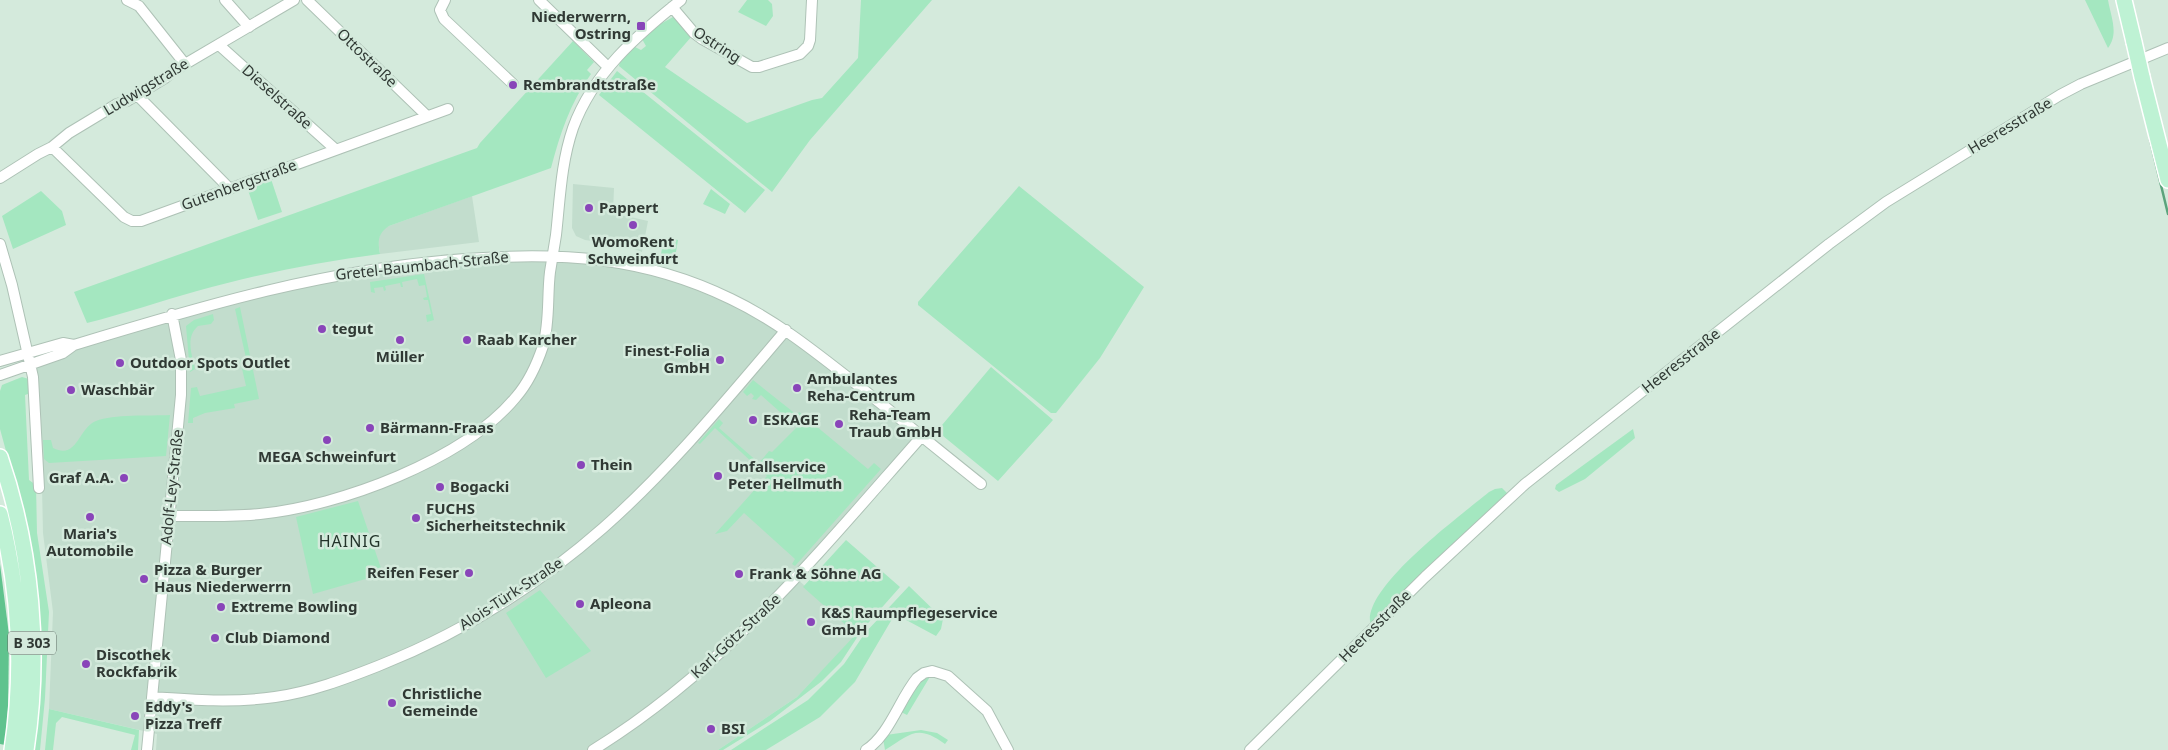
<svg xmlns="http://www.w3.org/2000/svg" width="2168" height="750" font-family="'Noto Sans',sans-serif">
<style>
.built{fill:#c2ddcd}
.green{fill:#a4e7c0}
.forest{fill:#60c38e}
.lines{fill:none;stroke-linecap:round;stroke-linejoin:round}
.stream{stroke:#5ba37c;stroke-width:2.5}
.street-casing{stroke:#aec2b6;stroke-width:12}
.primary-casing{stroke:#fff;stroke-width:18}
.street{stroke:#fff;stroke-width:10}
.primary{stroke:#bef2d4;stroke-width:15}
.primary-bridge-casing{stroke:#fff;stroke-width:18;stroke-linecap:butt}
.primary-bridge{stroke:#bef2d4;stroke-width:15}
.poi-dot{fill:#8945b9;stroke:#d4eadc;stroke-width:2}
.labels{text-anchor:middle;stroke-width:5;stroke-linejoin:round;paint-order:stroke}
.shield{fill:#d4eadc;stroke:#616e66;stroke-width:1}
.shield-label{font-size:14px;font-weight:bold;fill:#303934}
.poi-label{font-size:15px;font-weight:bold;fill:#303934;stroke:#d4eadc;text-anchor:start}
.street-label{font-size:15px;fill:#303934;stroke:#d4eadc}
.neighbourhood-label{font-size:16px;letter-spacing:1px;fill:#23342a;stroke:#d4eadc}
</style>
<rect width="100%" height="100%" fill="#d4eadc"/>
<path class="built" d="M573 184 614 188 613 213 648 221 642 252 621 245 585 240 576 236 572 228Z
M472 196 479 242 380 254 378 240 382 230 389 226Z
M490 257 633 265 747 308 922 436 796 578 858 633 797 697 718 750H156L157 734 49 709 53 612 43 533 41 440 35 367 74 346 271 289Z"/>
<path class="green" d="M747 0H768L772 4 773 16 766 26 738 12Z
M861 0H932L810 140 772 192 619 66 620 62 635 47 641 50 646 46 642 39 657 26 673 17 692 36 665 67 747 123 812 100 822 98 858 58Z
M2085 0H2108C2111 17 2119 34 2108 48Z
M573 41 594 62 587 70 591 74C570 103 560 134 551 168L389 226C377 234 378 242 380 254 318 262 257 274 197 291 160 301 124 314 87 323L74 292 477 148 480 143Z
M617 71 765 190 745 213 599 95Z
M271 179 282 212 258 220 247 187Z
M1019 186 1144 287 1100 358 1056 413H1051L918 305V302Z
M711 189 730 204 725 214 703 204Z
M41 191 62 211 66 225 13 249 2 216Z
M664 237 678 240 675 258 661 254Z
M424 274 434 320 427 322 426 315 431 314 428 300H424L423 298 427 297 425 285 419 286 417 279 402 282 403 287H401L400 283 385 286 386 290 384 291 383 287 374 288 375 293 371 292 370 282Z
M240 307 259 399 234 404 235 408 205 413 193 418V423H188L191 388 197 387 200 396 246 386 240 360 246 358 235 309Z
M213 314 214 320 211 324 198 326C185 337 192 355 195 369L190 372 186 326 194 320Z
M991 367 1053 420 998 481 937 431Z
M22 377 29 379 31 393 25 395 29 480 36 485 37 533 49 612 45 698 40 750H30L26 524 0 429V391L2 385Z
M753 380 797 415 799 412 868 469 874 463 881 469 795 566 792 564 795 559 744 513 727 531 715 534 767 476 715 428 700 444 698 443 719 419 723 423 719 428 759 463 769 451 772 452 797 427 761 395 756 400 752 399 754 396 751 393 747 396 743 392Z
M170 415 166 456 49 463 44 459 43 440H51L53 448C78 460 78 428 96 421 113 414 150 416 170 415Z
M1633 429 1635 438 1585 479 1559 492 1555 489 1556 485Z
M1502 488 1509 495 1371 626C1358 590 1463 514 1489 492L1495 489Z
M358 501 383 574 313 594 296 517Z
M846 540 900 587 862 630 841 662 822 681 770 721 723 750H718L797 697 856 634 803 587Z
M909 586 943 619 941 629 936 636 895 614 855 682 820 717 766 750H731L808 700 844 664 865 633Z
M540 590 591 651 546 678 506 613Z
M931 675 907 715 901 712C908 700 916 677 931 675Z
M49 709 139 730 138 750H131L135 735 62 717 56 723 53 750H45Z
M921 730 937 733 948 740 945 744C917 724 911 734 885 750L883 738 886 735Z"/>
<path class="forest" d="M0 564 9 635 8 710 5 745 0 744Z"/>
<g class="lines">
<path class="stream" d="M2150 140 2168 214"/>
<defs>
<path id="street" d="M127 0 139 6 185 64
M225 0 249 27
M307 0 427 116
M445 0 440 10 444 19 513 84
M539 0 608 67
M672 7 694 33 702 39 752 67H759L800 54 808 46 810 40 812 0
M219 45 335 149
M137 95 230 189
M52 147 124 217 132 221H141L448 109
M0 178 38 154 52 147 69 133 117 104 127 101 165 78 175 70 294 0
M0 244 12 285 33 377 39 488
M0 361 63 343 74 345
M0 375 63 353 74 345C205 305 327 269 465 259 560 252 643 256 731 299 773 319 809 347 846 376 891 411 936 448 981 484
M169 516C200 516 230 517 260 514 340 506 464 460 516 397 529 382 537 364 543 346 550 322 547 296 550 272 552 259 554 247 556 235 560 199 561 163 573 128 593 73 637 35 681 0
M152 697C193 700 234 703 275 697 311 692 345 679 378 666 459 634 537 586 603 528 670 469 728 398 786 330
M147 750 181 395V360L172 314
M593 750C725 669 821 550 922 436
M866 750C890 734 899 700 917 678L924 673 932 671 948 676 987 711 1008 750
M1250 750 1425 577 1525 484 1829 244 1886 202 2060 95 2081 84 2168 48"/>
<path id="primary" d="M2124 0 2134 42
M2142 77 2168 180
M0 457C32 550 41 653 26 750
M0 514C20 592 24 671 12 750"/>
</defs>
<use href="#street" class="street-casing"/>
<use href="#primary" class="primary-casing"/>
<use href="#street" class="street"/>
<use href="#primary" class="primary"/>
<defs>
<path id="primary-bridge" d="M2134 42 2142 77"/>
</defs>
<use href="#primary-bridge" class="primary-bridge-casing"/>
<use href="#primary-bridge" class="primary-bridge"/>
</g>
<g class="poi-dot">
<rect x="636" y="21" width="10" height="10" rx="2.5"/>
<circle cx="513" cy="85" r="5"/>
<circle cx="589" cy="208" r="5"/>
<circle cx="633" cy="225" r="5"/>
<circle cx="322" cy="329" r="5"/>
<circle cx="400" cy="340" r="5"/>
<circle cx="467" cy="340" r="5"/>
<circle cx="720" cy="360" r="5"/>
<circle cx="120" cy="363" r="5"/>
<circle cx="797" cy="388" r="5"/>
<circle cx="71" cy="390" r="5"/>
<circle cx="753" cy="420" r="5"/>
<circle cx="839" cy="424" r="5"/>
<circle cx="370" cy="428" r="5"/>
<circle cx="327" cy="440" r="5"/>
<circle cx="581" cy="465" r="5"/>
<circle cx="718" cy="476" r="5"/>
<circle cx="124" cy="478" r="5"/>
<circle cx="440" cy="487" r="5"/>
<circle cx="90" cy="517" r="5"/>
<circle cx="416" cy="518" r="5"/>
<circle cx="469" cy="573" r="5"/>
<circle cx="739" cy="574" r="5"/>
<circle cx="144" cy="579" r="5"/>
<circle cx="580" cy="604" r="5"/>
<circle cx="221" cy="607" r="5"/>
<circle cx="811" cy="622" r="5"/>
<circle cx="215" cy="638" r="5"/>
<circle cx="86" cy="664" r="5"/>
<circle cx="392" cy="703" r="5"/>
<circle cx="135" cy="716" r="5"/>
<circle cx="711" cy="729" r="5"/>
</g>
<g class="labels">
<rect class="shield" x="8" y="631.5" width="48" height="23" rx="4"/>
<g class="shield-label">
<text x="32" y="648">B 303</text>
</g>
<g class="poi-label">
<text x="631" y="22" text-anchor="end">Niederwerrn,<tspan x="631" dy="17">Ostring</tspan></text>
<text x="523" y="90">Rembrandtstraße</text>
<text x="599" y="213">Pappert</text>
<text x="633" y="247" text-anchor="middle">WomoRent<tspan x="633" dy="17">Schweinfurt</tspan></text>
<text x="332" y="334">tegut</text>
<text x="477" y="345">Raab Karcher</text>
<text x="710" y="356" text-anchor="end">Finest-Folia<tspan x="710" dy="17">GmbH</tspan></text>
<text x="400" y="362" text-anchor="middle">Müller</text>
<text x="130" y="368">Outdoor Spots Outlet</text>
<text x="807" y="384">Ambulantes<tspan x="807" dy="17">Reha-Centrum</tspan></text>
<text x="81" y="395">Waschbär</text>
<text x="849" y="420">Reha-Team<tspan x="849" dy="17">Traub GmbH</tspan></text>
<text x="763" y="425">ESKAGE</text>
<text x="380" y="433">Bärmann-Fraas</text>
<text x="327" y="462" text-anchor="middle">MEGA Schweinfurt</text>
<text x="591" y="470">Thein</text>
<text x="728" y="472">Unfallservice<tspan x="728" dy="17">Peter Hellmuth</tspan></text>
<text x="114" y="483" text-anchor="end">Graf A.A.</text>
<text x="450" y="492">Bogacki</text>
<text x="426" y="514">FUCHS<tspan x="426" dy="17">Sicherheitstechnik</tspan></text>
<text x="90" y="539" text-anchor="middle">Maria's<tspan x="90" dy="17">Automobile</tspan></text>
<text x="154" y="575">Pizza &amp; Burger<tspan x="154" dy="17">Haus Niederwerrn</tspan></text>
<text x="459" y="578" text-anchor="end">Reifen Feser</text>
<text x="749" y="579">Frank &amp; Söhne AG</text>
<text x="590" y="609">Apleona</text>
<text x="231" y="612">Extreme Bowling</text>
<text x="821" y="618">K&amp;S Raumpflegeservice<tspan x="821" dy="17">GmbH</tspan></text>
<text x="225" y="643">Club Diamond</text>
<text x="96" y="660">Discothek<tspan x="96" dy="17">Rockfabrik</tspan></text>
<text x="402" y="699">Christliche<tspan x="402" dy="17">Gemeinde</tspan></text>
<text x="145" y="712">Eddy's<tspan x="145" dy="17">Pizza Treff</tspan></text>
<text x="721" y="734">BSI</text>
</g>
<g class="street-label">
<text transform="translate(717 45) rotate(33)" y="5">Ostring</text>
<text transform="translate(367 58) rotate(44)" y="5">Ottostraße</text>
<text transform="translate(146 87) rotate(-31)" y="5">Ludwigstraße</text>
<text transform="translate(277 97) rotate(42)" y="5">Dieselstraße</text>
<text transform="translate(2010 126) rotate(-31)" y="5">Heeresstraße</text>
<text transform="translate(239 185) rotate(-20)" y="5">Gutenbergstraße</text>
<text transform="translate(422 266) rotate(-6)" y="5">Gretel-Baumbach-Straße</text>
<text transform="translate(1681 361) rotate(-38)" y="5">Heeresstraße</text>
<text transform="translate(172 487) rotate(-84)" y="5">Adolf-Ley-Straße</text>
<text transform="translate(511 594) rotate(-33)" y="5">Alois-Türk-Straße</text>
<text transform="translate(1375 626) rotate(-45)" y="5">Heeresstraße</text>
<text transform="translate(736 636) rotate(-43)" y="5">Karl-Götz-Straße</text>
</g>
<g class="neighbourhood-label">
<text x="350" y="547">HAINIG</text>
</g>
</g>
</svg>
